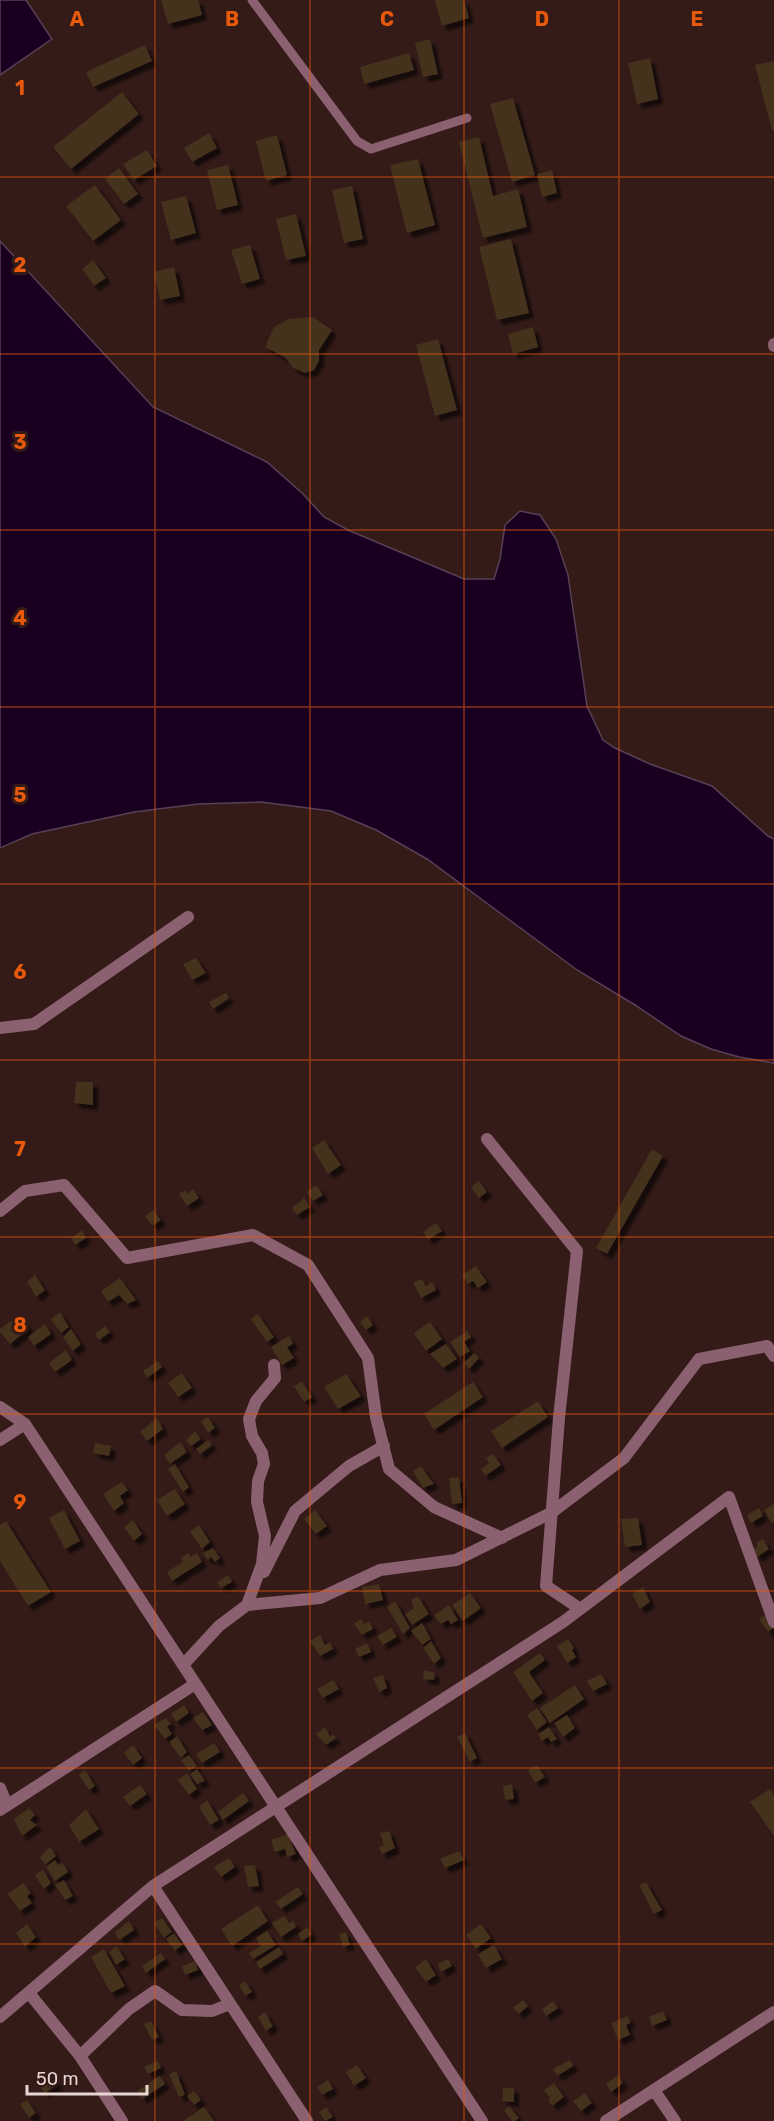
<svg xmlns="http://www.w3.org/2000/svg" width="774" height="2121" font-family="Rubik,sans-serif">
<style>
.water{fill:#1a0020;stroke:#584056;stroke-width:1.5}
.building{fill:#44301f;filter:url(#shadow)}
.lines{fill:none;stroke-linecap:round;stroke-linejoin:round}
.service{stroke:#8b6071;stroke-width:9}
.minor{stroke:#8b6071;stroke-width:12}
.grid{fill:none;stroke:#e8590c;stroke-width:1.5;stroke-opacity:0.55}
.grid-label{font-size:20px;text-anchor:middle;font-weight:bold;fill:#e8590c;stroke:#341b18;stroke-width:6;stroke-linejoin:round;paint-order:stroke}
</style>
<defs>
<filter id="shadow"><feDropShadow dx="5" dy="5" stdDeviation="1.5" flood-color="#0009"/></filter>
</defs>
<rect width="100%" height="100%" fill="#341b18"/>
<path class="water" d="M0 0H26L52 39 0 75Z
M0 241 153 407 267 462 303 494 324 517 348 530 464 579H494L500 559 505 525 520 511 540 515 556 539 568 575 587 706 603 740 615 748 650 764 712 786 768 836 774 839V1063L739 1057 711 1049 681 1036 635 1005 577 970 427 859 376 830 331 811 261 802 198 804 134 812 32 834 0 848Z"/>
<path class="building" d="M161 0H198L202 15 168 24Z
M435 0H464L469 18 442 26Z
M430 39 438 74 423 77 415 43Z
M145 45 152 61 93 87 86 72Z
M409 53 414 70 364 84 360 67Z
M650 58 658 99 637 104 628 63Z
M774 61V130H772L755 65Z
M122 92 139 114 71 169 53 147Z
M513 98 535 175 512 182 490 104Z
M209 133 217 148 192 162 184 148Z
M277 135 287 175 266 181 256 141Z
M479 137 493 196 518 189 527 227 483 238 459 142Z
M147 150 157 166 134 180 123 164Z
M418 159 435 225 407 233 390 165Z
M228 165 238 205 217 210 207 170Z
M119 168 138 194 124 204 105 179Z
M552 170 557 193 542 197 537 174Z
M95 185 121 220 93 241 66 206Z
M352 186 363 239 344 243 332 190Z
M186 196 196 233 171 240 161 202Z
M296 214 306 256 286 260 276 219Z
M511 239 529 313 497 320 479 247Z
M250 245 260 279 242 284 231 250Z
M93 260 106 278 94 286 82 269Z
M174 267 180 296 160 300 154 272Z
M313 317 332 330 319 350V361L314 370 305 373 293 368 286 358 265 347 274 327 289 319Z
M533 327 538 347 513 354 508 334Z
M438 339 457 410 435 416 416 345Z
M196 958 206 973 192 980 183 964Z
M226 993 229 998 213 1009 209 1002Z
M76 1082H93V1105L74 1103Z
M324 1140 341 1165 328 1174 312 1148Z
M652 1149 663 1156 607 1254 596 1248Z
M479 1181 487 1192 479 1198 471 1187Z
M316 1185 323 1195 313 1201 307 1192Z
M193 1189 199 1198 187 1206 179 1194 185 1190 187 1194Z
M304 1198 310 1207 297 1215 292 1208Z
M153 1210 161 1220 152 1226 145 1216Z
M436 1223 442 1231 428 1240 423 1232Z
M82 1230 86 1238 75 1245 71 1238Z
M476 1266 487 1282 478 1288 473 1281 468 1284 462 1275Z
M35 1275 45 1290 36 1297 27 1282Z
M120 1278 136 1300 127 1304 119 1295 108 1302 101 1291Z
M422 1279 426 1286 432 1282 436 1290 421 1298 413 1283Z
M60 1312 69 1327 61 1333 51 1319Z
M20 1314 29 1329 10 1344 0 1332V1329Z
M258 1314 274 1337 267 1342 251 1319Z
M367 1316 373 1325 366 1330 360 1322Z
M430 1322 442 1339 426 1351 414 1333Z
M45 1324 51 1334 34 1346 28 1337Z
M105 1326 110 1332 99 1340 95 1334Z
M71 1329 81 1344 73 1351 63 1337Z
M467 1331 471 1337 464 1342 470 1351 460 1357 450 1342Z
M289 1336 293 1344 287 1347 294 1358 282 1365 271 1347Z
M446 1344 457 1359 443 1368 430 1354Z
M66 1350 72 1360 55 1372 49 1363Z
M474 1353 479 1358 469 1369 464 1363Z
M158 1361 162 1367 147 1378 143 1371Z
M182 1373 192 1388 178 1397 168 1383Z
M346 1374 361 1396 338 1409 324 1387Z
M302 1381 312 1397 304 1402 294 1386Z
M473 1382 483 1397 434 1430 424 1414Z
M538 1401 548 1417 502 1448 491 1431Z
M208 1417 215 1428 208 1433 201 1421Z
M157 1418 163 1429 147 1441 140 1432Z
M195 1431 201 1439 191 1446 186 1440Z
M208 1440 212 1445 200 1454 196 1449Z
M180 1442 187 1452 170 1464 164 1455Z
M95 1443 111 1446 109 1456 93 1453Z
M493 1454 501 1465 485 1476 481 1469 489 1463 486 1458Z
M175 1464 189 1487 183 1492 168 1469Z
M421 1466 434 1484 423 1488 413 1471Z
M459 1477 462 1503 452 1504 449 1478Z
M122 1482 128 1490 120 1496 124 1503 114 1511 103 1494Z
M175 1489 185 1504 167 1516 157 1500Z
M774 1504V1522L772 1524 764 1510Z
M759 1508 763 1516 751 1523 747 1515Z
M64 1510 80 1541 65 1549 49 1518Z
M315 1510 327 1526 316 1534 304 1519Z
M638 1518 642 1545 625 1547 621 1519Z
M133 1520 142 1534 134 1541 124 1527Z
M6 1521 51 1592 28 1606 0 1561V1525Z
M199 1525 210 1542 202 1549 190 1532Z
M763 1539 769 1549 757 1557 753 1550 758 1546 756 1543Z
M213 1548 220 1558 215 1562 211 1557 208 1560 203 1553Z
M188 1553 190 1557 197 1553 202 1562 172 1581 167 1572 183 1562 181 1558Z
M228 1575 232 1582 221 1588 217 1582Z
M379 1584 383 1600 365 1604 362 1587Z
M643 1587 650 1602 640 1609 632 1594Z
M470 1593 481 1608 463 1621 452 1605Z
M418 1596 429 1614 412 1625 405 1614 414 1608 411 1600Z
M395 1601 410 1628 403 1634 387 1607Z
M449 1605 458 1620 451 1624 448 1620 441 1624 434 1615Z
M769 1612 774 1628 768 1632 759 1619Z
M361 1619 364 1624 369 1621 373 1629 362 1635 354 1624Z
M422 1623 431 1639 422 1645 411 1631Z
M391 1628 397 1637 383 1645 377 1636Z
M320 1635 325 1645 330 1642 333 1649 320 1656 310 1641Z
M568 1639 574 1648 572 1650 576 1657 567 1663 557 1646Z
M431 1641 441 1658 434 1664 423 1648Z
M367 1643 371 1652 359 1657 355 1649Z
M540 1653 545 1660 529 1672 543 1693 532 1701 513 1672Z
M424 1670 435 1673 434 1680 423 1679Z
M601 1674 607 1684 593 1691 587 1681Z
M383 1675 387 1688 379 1692 373 1678Z
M333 1680 339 1689 323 1698 317 1689Z
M575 1685 584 1699 550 1723 540 1708Z
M184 1705 189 1713 176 1722 171 1714Z
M537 1708 547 1722 537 1730 527 1715Z
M203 1712 212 1725 202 1730 193 1718Z
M567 1715 575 1728 563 1737 554 1723Z
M166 1718 171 1724 167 1726 172 1734 165 1739 154 1725Z
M325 1727 330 1736 333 1734 336 1738 326 1745 316 1734Z
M549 1727 557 1739 551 1742 548 1737 542 1741 538 1734Z
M465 1733 477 1758 470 1762 457 1737Z
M177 1736 187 1752 181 1758 169 1742Z
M214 1743 220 1752 202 1763 196 1754Z
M133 1745 142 1758 133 1765 124 1753Z
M189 1755 197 1766 189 1771 181 1760Z
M537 1765 545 1777 535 1783 528 1770Z
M197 1769 205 1781 197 1784 190 1774Z
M85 1770 95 1786 89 1790 79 1775Z
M187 1773 197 1789 189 1795 178 1780Z
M512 1784 514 1799 505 1800 503 1786Z
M140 1785 147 1794 130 1806 123 1797Z
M770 1789 774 1795V1836L750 1802Z
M243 1793 249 1801 223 1820 218 1812Z
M207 1800 219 1820 210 1825 199 1807Z
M29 1808 35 1815 30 1820 37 1825 22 1836 14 1819Z
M86 1809 99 1829 79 1842 69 1825Z
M389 1831 395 1848 382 1854 379 1847 384 1845 380 1833Z
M288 1834 296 1854 287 1857 285 1849 275 1852 271 1840Z
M50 1847 56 1856 45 1865 40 1857Z
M459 1851 464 1860 445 1868 440 1859Z
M229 1858 235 1867 221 1877 214 1867Z
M55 1860 58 1865 63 1863 68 1872 55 1881 46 1867Z
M255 1865 259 1886 248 1887 244 1866Z
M43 1870 51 1883 44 1889 35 1875Z
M64 1880 73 1896 65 1900 55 1885Z
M646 1882 662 1910 654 1914 639 1885Z
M23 1883 31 1893 27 1896 32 1903 20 1911 8 1894Z
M298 1887 303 1894 281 1909 275 1902Z
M258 1905 268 1921 232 1946 221 1929Z
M284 1916 289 1923 293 1921 296 1927 281 1937 272 1923Z
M162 1918 172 1932 164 1938 154 1923Z
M129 1921 134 1930 119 1940 115 1932Z
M27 1924 36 1937 25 1947 16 1933Z
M481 1924 491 1938 476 1949 466 1935Z
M307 1927 312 1934 302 1941 298 1934Z
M267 1931 276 1945 253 1959 249 1953 261 1946 256 1938Z
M346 1932 350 1945 343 1947 339 1934Z
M174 1933 182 1945 175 1951 166 1939Z
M494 1945 502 1959 486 1968 478 1954Z
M116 1946 125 1959 116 1965 109 1952Z
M279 1947 283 1954 260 1969 256 1962Z
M104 1949 125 1986 111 1993 91 1957Z
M161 1953 165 1959 146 1973 142 1966Z
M426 1959 436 1975 426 1982 415 1967Z
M448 1959 452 1966 441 1972 438 1964Z
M195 1961 198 1970 185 1975 182 1966Z
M245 1981 252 1992 245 1996 239 1985Z
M523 2000 528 2006 519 2014 513 2008Z
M553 2001 558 2008 546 2016 542 2009Z
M663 2011 667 2020 652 2026 649 2017Z
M265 2012 273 2026 266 2031 258 2017Z
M628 2016 630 2023 626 2025 630 2035 618 2040 611 2023Z
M151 2021 159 2037 152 2040 144 2024Z
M570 2060 573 2066 557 2076 553 2069Z
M158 2061 161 2068 148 2074 144 2067Z
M357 2065 366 2078 354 2086 346 2072Z
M176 2071 185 2095 179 2097 169 2074Z
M618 2075 623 2083 611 2092 606 2084Z
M160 2076 165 2084 142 2099 137 2091Z
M54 2079 58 2084 45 2093 41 2088Z
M328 2080 333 2089 322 2095 317 2087Z
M554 2083 564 2097 552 2106 548 2100 550 2098 544 2090Z
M503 2088H514V2102L502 2101Z
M194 2091 201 2100 194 2105 187 2096Z
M585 2093 592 2103 581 2111 573 2101Z
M27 2100 36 2113 29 2118 20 2104Z
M509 2106 519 2118 515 2121H512L504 2110Z
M204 2107 214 2121H183Z
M326 2107 333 2117 325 2121 319 2112Z"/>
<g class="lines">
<path class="service" d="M252 0 357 141 371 149 467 118"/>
<path class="minor" d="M774 346V344
M0 1028 34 1024 188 917
M487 1139 577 1251 559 1418 546 1586 579 1608
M0 1211 25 1191 64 1185 127 1258 253 1235 308 1265 368 1358 376 1417 389 1469 434 1507 502 1538
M0 1407 25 1424 482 2121
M0 1440 25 1424
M264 1572 295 1511 349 1466 384 1446
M247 1605 262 1564 265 1536 257 1502 258 1481 264 1464 262 1453 252 1436 249 1419 256 1401 275 1378 274 1365
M183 1665 219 1626 247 1605 320 1598 380 1570 456 1560 551 1513 624 1458 699 1359 767 1346 774 1356
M0 1788 7 1805
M0 1810 195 1684
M153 1886 307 2121
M29 1993 80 2056 122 2121
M0 2017 153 1886 563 1622 729 1497 774 1622
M80 2056 129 2009 155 1991 182 2010 212 2011 230 2004
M654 2090 675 2121
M606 2121 774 2012"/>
</g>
<path class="grid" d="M155 0V2121M310 0V2121M464 0V2121M619 0V2121M0 177H774M0 354H774M0 530H774M0 707H774M0 884H774M0 1060H774M0 1237H774M0 1414H774M0 1591H774M0 1768H774M0 1944H774"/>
<g class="grid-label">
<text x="77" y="26">A</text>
<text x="232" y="26">B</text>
<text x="387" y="26">C</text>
<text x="542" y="26">D</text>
<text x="697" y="26">E</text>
<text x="20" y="95">1</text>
<text x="20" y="272">2</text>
<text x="20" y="449">3</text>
<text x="20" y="625">4</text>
<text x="20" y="802">5</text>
<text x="20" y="979">6</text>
<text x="20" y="1156">7</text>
<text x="20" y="1332">8</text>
<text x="20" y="1509">9</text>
</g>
<path d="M27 2085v9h120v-9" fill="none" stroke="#e8d6d4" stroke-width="3"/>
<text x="36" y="2085" font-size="18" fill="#e8d6d4" stroke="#341b18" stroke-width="4.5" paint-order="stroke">50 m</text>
</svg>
